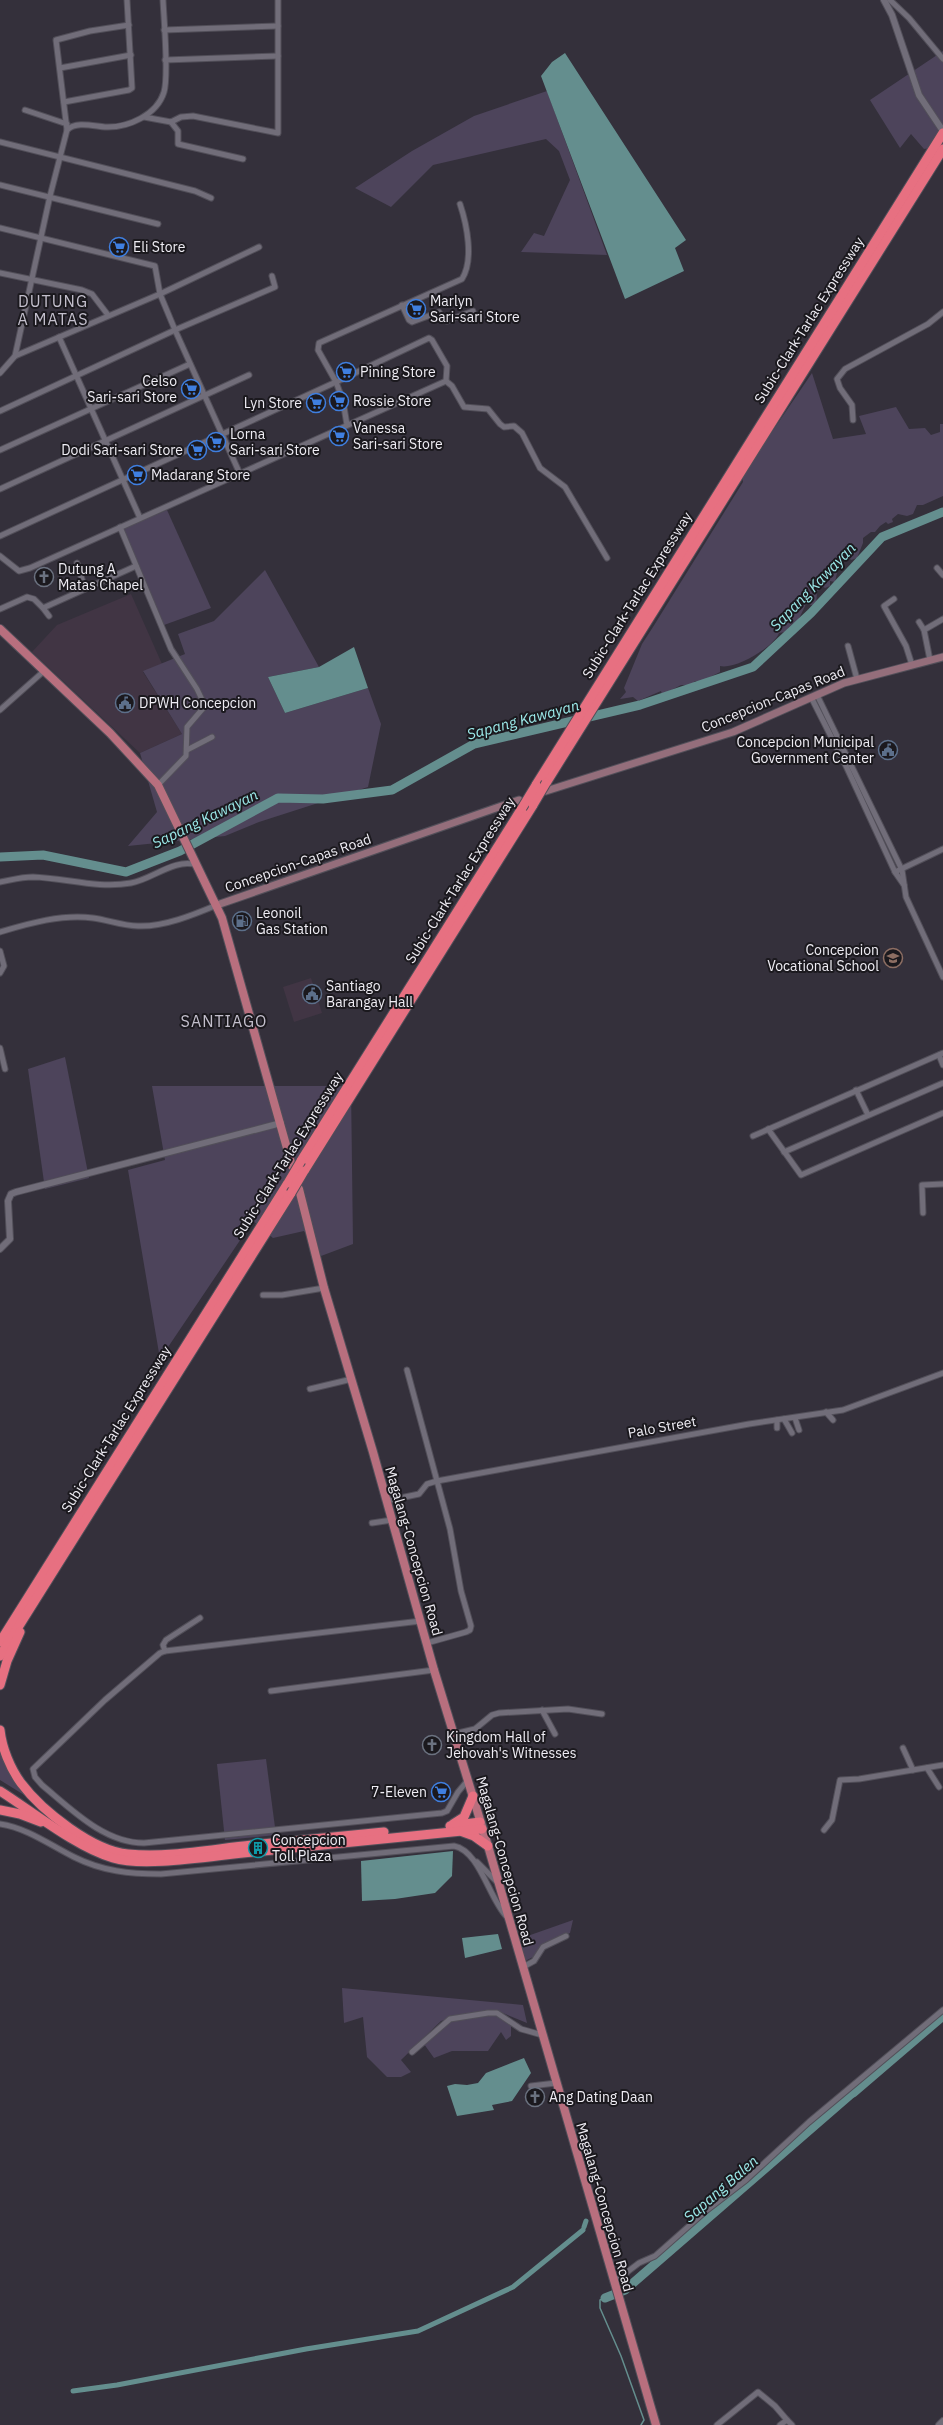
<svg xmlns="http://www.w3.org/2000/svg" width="943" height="2425" font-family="'IBM Plex Sans',sans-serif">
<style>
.commercial{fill:#413544}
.green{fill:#4d445b}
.water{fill:#648e8e}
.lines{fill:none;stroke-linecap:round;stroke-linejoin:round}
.stream{stroke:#648e8e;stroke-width:1.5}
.canal{stroke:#648e8e;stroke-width:5}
.river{stroke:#648e8e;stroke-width:9}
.minor-casing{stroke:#524f59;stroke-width:7}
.tertiary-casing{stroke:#524f59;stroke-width:8}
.secondary-casing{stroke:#524f59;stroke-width:9}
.primary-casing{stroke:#524f59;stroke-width:10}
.motorway-casing{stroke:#524f59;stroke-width:11}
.minor{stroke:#716d79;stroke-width:5}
.tertiary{stroke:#716d79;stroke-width:6}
.secondary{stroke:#946e7b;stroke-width:7}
.primary{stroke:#b86f7e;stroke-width:8}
.motorway{stroke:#e77081;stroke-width:9}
.motorway-bridge-casing{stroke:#524f59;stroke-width:11;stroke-linecap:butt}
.motorway-bridge{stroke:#e77081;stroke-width:9}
.labels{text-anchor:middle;stroke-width:4;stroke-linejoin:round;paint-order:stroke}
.poi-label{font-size:14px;fill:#efedf4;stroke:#1b191e;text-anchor:start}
.street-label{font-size:14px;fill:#efedf4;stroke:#1b191e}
.water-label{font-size:15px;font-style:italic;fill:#9ceaea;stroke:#1b191e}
.quarter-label{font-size:16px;letter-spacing:1px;fill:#c3bfcc;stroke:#1b191e}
</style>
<rect width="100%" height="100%" fill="#34303b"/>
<!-- commercial -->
<g class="commercial">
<polygon points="131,594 162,664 143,672 182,734 140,753 32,652 57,625"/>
<polygon points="311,978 322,1013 294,1022 283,987"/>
</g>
<!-- green -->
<g class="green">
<polygon points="943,51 943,146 924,149 911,134 900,148 870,100"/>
<polygon points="547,91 607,255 521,252 534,233 544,236 570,180 559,151 546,139 433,165 391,207 355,188 412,151 474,116"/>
<path d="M812 373 833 439 866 434 859 416 896 407 909 429 925 428 931 435 940 432V424H943V496L923 505H917L913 514 907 516 898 514 892 519 893 522 888 524 886 522 880 526 875 532H871L863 538V543L857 558 851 560 847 555 835 568 837 573 835 582 830 581V586L825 588 822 586 817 592 816 606 806 604 796 625 793 623 785 632 779 633C774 647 735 670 720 666V672L700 682 695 681 692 685H681L662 695 661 691 638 701 633 697 620 699 626 692 624 688 642 644 653 627 743 482 742 476Z"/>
<polygon points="167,510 211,608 164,625 122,529"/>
<polygon points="265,570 319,667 268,677 285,713 368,688 381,724 368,787 259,822 225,836 128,846 157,812 140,753 182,734 143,671 185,654 178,634 214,621"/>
<polygon points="65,1057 89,1178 45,1189 28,1069"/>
<polygon points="152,1086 351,1086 353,1244 321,1256 304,1231 273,1238 253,1221 160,1359 128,1170 165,1160"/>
<polygon points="0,1744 29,1798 0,1780"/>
<polygon points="266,1759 276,1835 225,1840 217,1764"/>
<polygon points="573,1920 570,1933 541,1945 533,1957 525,1961 519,1939"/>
<polygon points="342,1988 523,2005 527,2023 498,2011 470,2013 441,2021 401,2060 411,2072 401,2077 387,2077 367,2057 363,2017 344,2023"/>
<polygon points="490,2015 498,2016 511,2025 511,2036 506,2040 501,2032 488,2051 452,2051 434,2058 424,2044 448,2022"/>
</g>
<!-- water -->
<g class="water">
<polygon points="565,53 686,240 675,248 684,271 625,299 541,76 552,62"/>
<polygon points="354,647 368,688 285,713 268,677 319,667"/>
<polygon points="453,1851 452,1876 435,1893 395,1899 362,1901 361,1861"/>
<polygon points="498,1934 502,1949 465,1958 462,1938"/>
<polygon points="524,2058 531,2073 512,2101 492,2105 494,2110 457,2116 447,2086 455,2084 467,2085 478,2083 486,2073"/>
</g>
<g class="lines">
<!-- stream -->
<polyline class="stream" points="605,2298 600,2300 600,2308 621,2356 644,2420 641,2425"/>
<!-- canal -->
<g class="canal">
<polyline points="584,2227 586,2221"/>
<polyline points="73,2391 117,2385 306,2349 418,2331 513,2287 583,2230"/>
</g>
<!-- river -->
<g class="river">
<polyline points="0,857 43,855 126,872 180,851 278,798 323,799 392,790 474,744 640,705 753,667 811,613 882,537 943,512"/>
<polyline points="853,2093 943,2016"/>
<polyline points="605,2298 625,2290 851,2094"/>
</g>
<defs>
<g id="minor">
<polyline points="890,0 909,18 943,59"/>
<polyline points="164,30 278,26"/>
<polyline points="165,60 278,56"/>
<polyline points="60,68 131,55"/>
<polyline points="64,102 129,90 132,88 127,0"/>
<polyline points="25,110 67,124"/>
<polyline points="144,117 171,122 181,117 193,116 278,133 278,0"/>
<polyline points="171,122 178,131 178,144 243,159"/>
<polyline points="67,130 56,40 90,31 129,25"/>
<polyline points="0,142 195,191 211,198"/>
<polyline points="0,185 158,224"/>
<polyline points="0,228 155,266 160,294 175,330 240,474"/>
<polyline points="0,273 82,290 92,294 108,315"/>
<polyline points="402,305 409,320 412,322 439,312 443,319 447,321 473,311"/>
<polyline points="59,337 140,518"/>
<path d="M15 356 50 196 67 130C76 121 93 126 105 127 128 128 157 115 164 92 169 75 164 21 163 0"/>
<polyline points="0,373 15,356 160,294 259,247"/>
<polyline points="446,381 452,386 464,407 488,409 500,424 504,427 514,426 522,433 540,468 565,487 607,558"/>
<polyline points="0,411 175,330 275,287 272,276"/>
<polyline points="853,420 852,405 840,388 837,379 845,369 928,324 943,312"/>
<polyline points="0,450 190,364"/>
<polyline points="0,489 249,375"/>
<polyline points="120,527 171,649 197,689 205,706 187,727 186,756 158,785"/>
<path d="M0 536 336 382 318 350 319 343 462 279C474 260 467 225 460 204"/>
<polyline points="0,556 19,571 30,568 446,381 447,366 432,340 429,338 336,382 343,401 347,425"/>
<polyline points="77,563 85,589"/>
<polyline points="937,568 943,575"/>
<polyline points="894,599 884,606 906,646 912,665"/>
<polyline points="43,608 49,616"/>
<polyline points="0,609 27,597 34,599 43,608 136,566"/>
<polyline points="919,622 924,630"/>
<polyline points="848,646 857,679"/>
<polyline points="930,660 924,630 943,619"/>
<polyline points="817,695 902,870 906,897 943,977"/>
<polyline points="811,697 846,766 895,872 904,885"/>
<polyline points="0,710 44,671"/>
<polyline points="187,750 212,737"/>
<polyline points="895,872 943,849"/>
<path d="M0 882C11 880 22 877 33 877 65 878 98 889 131 883 153 879 174 858 197 865"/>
<path d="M0 932C30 923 62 914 93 918 108 920 123 926 138 926 164 927 193 915 217 905"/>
<polyline points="0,951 4,966 0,973"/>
<polyline points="0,1048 5,1069"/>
<polyline points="939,1055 943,1065"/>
<polyline points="856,1090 868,1115"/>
<polyline points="768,1129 801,1175 943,1113"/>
<polyline points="753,1136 943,1053"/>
<polyline points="784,1152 943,1083"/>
<polyline points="923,1213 922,1185 943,1184"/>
<polyline points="263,1295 282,1295 324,1288"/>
<polyline points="407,1370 450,1529 461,1591 471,1626 470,1630 466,1632 427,1643"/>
<polyline points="310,1389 352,1379"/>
<polyline points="826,1412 833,1420"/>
<polyline points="795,1418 799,1430"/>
<polyline points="784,1419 792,1433"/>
<polyline points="777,1428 777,1420"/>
<polyline points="386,1501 419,1494 427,1484 437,1481 749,1424 843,1410 943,1373"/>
<polyline points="372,1523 392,1520"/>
<polyline points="200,1618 166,1640 163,1645 165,1651 421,1621"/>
<path d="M165 1651 160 1653 105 1700 33 1769 35 1777 42 1785C71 1809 104 1843 144 1843L442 1813 447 1811 458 1792 468 1780"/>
<polyline points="271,1691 434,1670"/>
<polyline points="542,1710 555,1734"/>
<polyline points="454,1734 475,1729 492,1715 499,1713 568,1709 602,1714"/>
<polyline points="903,1748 913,1770"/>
<polyline points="927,1768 939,1787"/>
<path d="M0 1824C27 1828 50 1845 74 1857 102 1871 129 1874 161 1874L454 1846C480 1851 489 1899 507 1917"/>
<polyline points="824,1830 832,1820 840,1780 859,1779 943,1765"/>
<polyline points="477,1862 497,1882"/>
<polyline points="523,1967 534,1961 543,1947 566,1936"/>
<polyline points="412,2052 450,2019 488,2013 497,2013 521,2029 542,2035"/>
<polyline points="531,2086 556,2083"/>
<polyline points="614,2282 639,2263 655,2256 707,2210 746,2180 809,2122 943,2010"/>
<polyline points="717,2425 758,2392 775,2406 787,2420"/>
<polyline points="780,2425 787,2420 792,2425"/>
</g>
<g id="tertiary">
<polyline points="884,0 892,15 919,95 943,131"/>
<polyline points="0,1249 10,1239 8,1201 11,1194 16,1192 281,1123"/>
<polyline points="939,2425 943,2421"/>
</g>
<g id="secondary">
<polyline points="546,791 733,732 844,683 943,657"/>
<polyline points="217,905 519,800"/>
</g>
<g id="primary">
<polyline points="0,629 110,733 158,785 222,918 292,1166"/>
<polyline points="299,1189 324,1288 373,1452 434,1670 488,1846 656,2425"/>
</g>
<g id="motorway">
<polyline points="546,783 943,149"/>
<polyline points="536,785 943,133"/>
<polyline points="301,1161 522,808"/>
<polyline points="304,1171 533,805"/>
<polyline points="0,1642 288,1183"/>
<polyline points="0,1656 291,1193"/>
<polyline points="0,1685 7,1661 20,1632"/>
<path d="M0 1730C2 1748 10 1768 21 1783 42 1811 93 1851 128 1854 169 1858 212 1849 252 1845"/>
<path d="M0 1791C33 1812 76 1847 113 1858 146 1868 216 1855 253 1852"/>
<polyline points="0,1810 20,1814 41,1822"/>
<polyline points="453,1824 464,1817 473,1796"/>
<polyline points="450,1826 480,1822"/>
<polyline points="463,1832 474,1836 488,1846"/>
<polyline points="262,1844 384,1832"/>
<polyline points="263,1851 482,1829"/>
</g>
</defs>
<!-- minor casing -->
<use href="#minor" class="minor-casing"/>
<!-- tertiary casing -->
<use href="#tertiary" class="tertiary-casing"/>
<!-- secondary casing -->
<use href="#secondary" class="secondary-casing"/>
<!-- primary casing -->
<use href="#primary" class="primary-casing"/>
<!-- motorway casing -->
<use href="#motorway" class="motorway-casing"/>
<!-- minor -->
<use href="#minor" class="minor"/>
<!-- tertiary -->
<use href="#tertiary" class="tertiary"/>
<!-- secondary -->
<use href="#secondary" class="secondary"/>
<!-- primary -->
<use href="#primary" class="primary"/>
<!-- motorway -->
<use href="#motorway" class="motorway"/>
<defs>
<g id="motorway-bridge">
<polyline points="533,805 546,783"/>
<polyline points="522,808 536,785"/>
<polyline points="288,1183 301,1161"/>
<polyline points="291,1193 304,1171"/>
</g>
</defs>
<!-- motorway-bridge casing -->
<use href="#motorway-bridge" class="motorway-bridge-casing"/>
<!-- motorway-bridge -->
<use href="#motorway-bridge" class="motorway-bridge"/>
</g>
<!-- icons -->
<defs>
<symbol id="supermarket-ring" viewBox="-11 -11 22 22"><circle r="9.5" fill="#1b191e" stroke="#3f7fe0" stroke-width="1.5"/><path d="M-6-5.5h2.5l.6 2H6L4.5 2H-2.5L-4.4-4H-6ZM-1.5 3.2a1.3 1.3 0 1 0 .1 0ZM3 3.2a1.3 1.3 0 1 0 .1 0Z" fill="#3f7fe0"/></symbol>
<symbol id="church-ring" viewBox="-11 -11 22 22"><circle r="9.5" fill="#1b191e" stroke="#6b7280" stroke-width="1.5"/><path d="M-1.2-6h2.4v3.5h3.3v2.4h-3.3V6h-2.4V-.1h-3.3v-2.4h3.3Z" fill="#6b7280"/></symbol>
<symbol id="civic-ring" viewBox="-11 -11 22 22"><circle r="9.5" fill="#1b191e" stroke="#5c6f8a" stroke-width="1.5"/><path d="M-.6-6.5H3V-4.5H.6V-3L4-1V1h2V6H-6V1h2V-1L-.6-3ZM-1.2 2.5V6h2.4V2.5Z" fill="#5c6f8a"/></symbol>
<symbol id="fuel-ring" viewBox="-11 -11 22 22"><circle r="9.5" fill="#1b191e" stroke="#5c6f8a" stroke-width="1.5"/><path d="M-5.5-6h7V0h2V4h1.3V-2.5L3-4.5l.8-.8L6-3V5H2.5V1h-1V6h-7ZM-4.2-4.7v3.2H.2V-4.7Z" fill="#5c6f8a"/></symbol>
<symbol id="school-ring" viewBox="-11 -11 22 22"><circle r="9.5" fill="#1b191e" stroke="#8d6e63" stroke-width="1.5"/><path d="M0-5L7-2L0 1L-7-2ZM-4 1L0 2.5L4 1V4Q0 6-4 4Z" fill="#8d6e63"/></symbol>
<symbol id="building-ring" viewBox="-11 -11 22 22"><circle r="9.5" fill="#1b191e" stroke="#0f9aa8" stroke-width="1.5"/><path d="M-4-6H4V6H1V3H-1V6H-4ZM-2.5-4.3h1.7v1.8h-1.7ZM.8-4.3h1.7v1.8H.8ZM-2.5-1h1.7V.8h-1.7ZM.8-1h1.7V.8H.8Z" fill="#0f9aa8"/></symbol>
</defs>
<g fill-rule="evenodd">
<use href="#supermarket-ring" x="108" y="236" width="22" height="22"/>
<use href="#supermarket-ring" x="405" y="298" width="22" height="22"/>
<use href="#supermarket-ring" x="335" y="361" width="22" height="22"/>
<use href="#supermarket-ring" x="180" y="378" width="22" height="22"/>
<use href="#supermarket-ring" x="328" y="390" width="22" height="22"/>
<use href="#supermarket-ring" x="305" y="392" width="22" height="22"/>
<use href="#supermarket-ring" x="328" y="425" width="22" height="22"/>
<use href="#supermarket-ring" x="205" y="431" width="22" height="22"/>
<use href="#supermarket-ring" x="186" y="439" width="22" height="22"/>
<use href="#supermarket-ring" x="126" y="464" width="22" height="22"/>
<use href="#church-ring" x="33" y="566" width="22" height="22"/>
<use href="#civic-ring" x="114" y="692" width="22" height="22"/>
<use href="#civic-ring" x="877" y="739" width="22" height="22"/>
<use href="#fuel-ring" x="231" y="910" width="22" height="22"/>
<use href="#school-ring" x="882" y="947" width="22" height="22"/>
<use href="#civic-ring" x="301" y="983" width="22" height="22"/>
<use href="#church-ring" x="421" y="1734" width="22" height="22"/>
<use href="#supermarket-ring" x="430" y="1781" width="22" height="22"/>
<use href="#building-ring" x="247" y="1837" width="22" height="22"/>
<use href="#church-ring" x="524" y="2086" width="22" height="22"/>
</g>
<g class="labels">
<!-- poi labels -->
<g class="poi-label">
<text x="133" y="252">Eli Store</text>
<text x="430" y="306">Marlyn<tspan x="430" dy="16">Sari-sari Store</tspan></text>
<text x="360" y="377">Pining Store</text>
<text x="177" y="386" text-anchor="end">Celso<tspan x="177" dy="16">Sari-sari Store</tspan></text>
<text x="353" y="406">Rossie Store</text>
<text x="302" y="408" text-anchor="end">Lyn Store</text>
<text x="353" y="433">Vanessa<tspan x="353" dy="16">Sari-sari Store</tspan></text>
<text x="230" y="439">Lorna<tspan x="230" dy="16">Sari-sari Store</tspan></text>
<text x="183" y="455" text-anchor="end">Dodi Sari-sari Store</text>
<text x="151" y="480">Madarang Store</text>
<text x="58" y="574">Dutung A<tspan x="58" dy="16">Matas Chapel</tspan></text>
<text x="139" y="708">DPWH Concepcion</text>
<text x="874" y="747" text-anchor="end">Concepcion Municipal<tspan x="874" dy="16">Government Center</tspan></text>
<text x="256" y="918">Leonoil<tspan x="256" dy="16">Gas Station</tspan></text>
<text x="879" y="955" text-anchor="end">Concepcion<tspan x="879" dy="16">Vocational School</tspan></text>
<text x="326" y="991">Santiago<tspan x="326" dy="16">Barangay Hall</tspan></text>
<text x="446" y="1742">Kingdom Hall of<tspan x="446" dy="16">Jehovah's Witnesses</tspan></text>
<text x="427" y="1797" text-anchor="end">7-Eleven</text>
<text x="272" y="1845">Concepcion<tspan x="272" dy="16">Toll Plaza</tspan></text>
<text x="549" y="2102">Ang Dating Daan</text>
</g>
<!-- street labels -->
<g class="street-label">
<text transform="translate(809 320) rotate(-58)" y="5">Subic-Clark-Tarlac Expressway</text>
<text transform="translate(637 595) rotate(-58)" y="5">Subic-Clark-Tarlac Expressway</text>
<text transform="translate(773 699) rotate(-22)" y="5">Concepcion-Capas Road</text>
<text transform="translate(298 863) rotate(-19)" y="5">Concepcion-Capas Road</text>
<text transform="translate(460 880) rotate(-58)" y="5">Subic-Clark-Tarlac Expressway</text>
<text transform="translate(288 1155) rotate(-58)" y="5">Subic-Clark-Tarlac Expressway</text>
<text transform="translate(662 1427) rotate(-10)" y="5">Palo Street</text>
<text transform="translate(116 1429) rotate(-58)" y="5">Subic-Clark-Tarlac Expressway</text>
<text transform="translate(414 1551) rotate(74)" y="5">Magalang-Concepcion Road</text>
<text transform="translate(505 1861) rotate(74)" y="5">Magalang-Concepcion Road</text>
<text transform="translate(605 2207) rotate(74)" y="5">Magalang-Concepcion Road</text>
</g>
<!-- water labels -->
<g class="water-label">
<text transform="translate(813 587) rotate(-46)" y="5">Sapang Kawayan</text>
<text transform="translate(523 720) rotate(-15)" y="5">Sapang Kawayan</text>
<text transform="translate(205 819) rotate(-26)" y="5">Sapang Kawayan</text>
<text transform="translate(721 2189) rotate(-41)" y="5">Sapang Balen</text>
</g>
<!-- quarter labels -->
<g class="quarter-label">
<text x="53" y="307">DUTUNG<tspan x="53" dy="18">A MATAS</tspan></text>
<text x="224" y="1027">SANTIAGO</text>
</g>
</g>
</svg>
